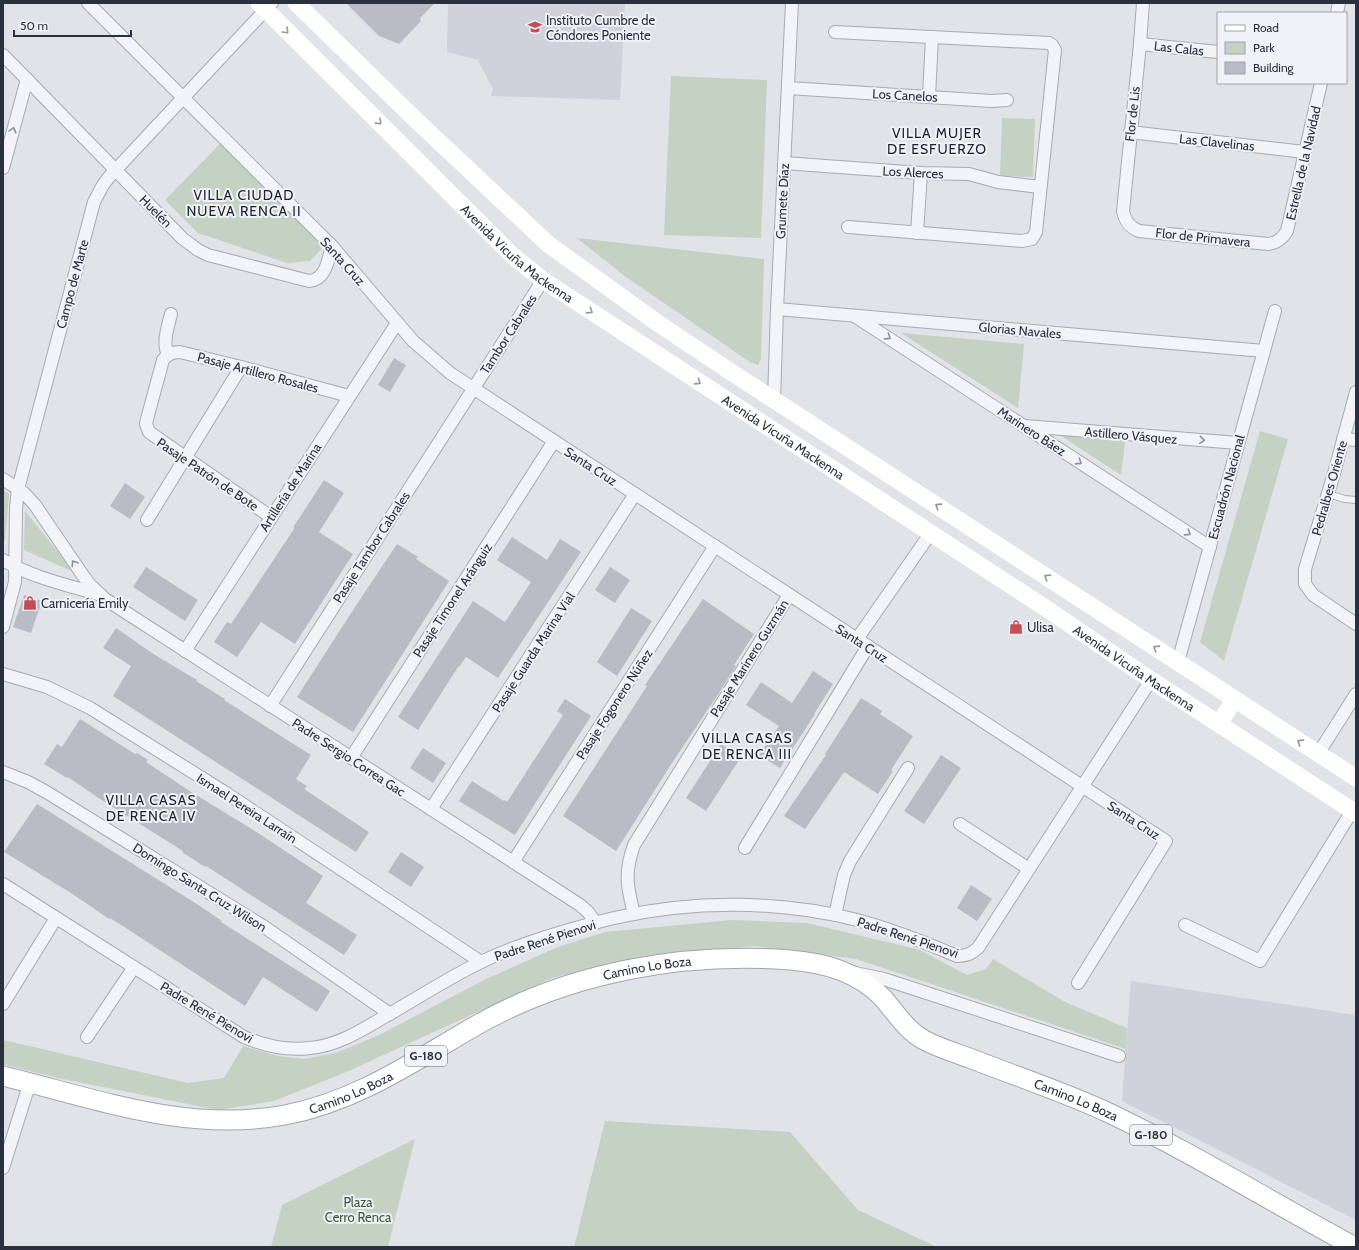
<svg xmlns="http://www.w3.org/2000/svg" width="1359" height="1250" font-family="Cabin,sans-serif">
<style>
.built{fill:#ced2da}
.green{fill:#c5d1c2}
.building{fill:#b8bcc4}
.lines{fill:none;stroke-linecap:round;stroke-linejoin:round}
.lane-casing{stroke:#a6aab2;stroke-width:8}
.street-casing{stroke:#a6aab2;stroke-width:14}
.primary-casing{stroke:#a0a6b3;stroke-width:21}
.lane{stroke:#f2f4f7;stroke-width:6}
.street{stroke:#f2f4f7;stroke-width:12}
.secondary{stroke:#fff;stroke-width:17}
.primary{stroke:#fff;stroke-width:19}
.oneway{stroke:#94989e}
.oneway2{stroke:#8e929a}
.labels{text-anchor:middle;stroke-width:4;stroke-linejoin:round;paint-order:stroke}
.shield{fill:#eff2f6;stroke:#656a75;stroke-width:1}
.shield-label{font-size:12px;font-weight:bold;fill:#2a303e}
.poi-label{font-size:13px;fill:#2a303e;stroke:#eff2f6;text-anchor:start}
.street-label{font-size:13px;fill:#2a303e;stroke:#eff2f6}
.park-label{font-size:13px;fill:#3c5938;stroke:#eff2f6}
.neighbourhood-label{font-size:14px;letter-spacing:1px;fill:#1c212f;stroke:#eff2f6}
</style>
<rect width="100%" height="100%" fill="#e0e3e8"/>
<!-- built -->
<g class="built">
<polygon points="448,3 625,3 620,100 491,96 493,89 478,60 447,52"/>
<polygon points="1131,981 1356,1015 1356,1220 1122,1101"/>
</g>
<!-- green -->
<g class="green">
<polygon points="671,76 767,80 761,238 664,235"/>
<polygon points="1002,118 1035,119 1033,177 1000,176"/>
<polygon points="220,144 323,247 310,261 287,263 198,233 165,200"/>
<polygon points="577,238 764,259 761,359 758,365 750,362 626,277"/>
<polygon points="901,333 1024,344 1018,408"/>
<polygon points="1260,431 1288,439 1224,661 1200,642"/>
<polygon points="1055,432 1125,442 1121,475"/>
<polygon points="3,490 9,494 5,541 3,540"/>
<polygon points="25,511 74,572 24,550"/>
<polygon points="732,920 807,923 920,950 967,975 986,969 993,959 1065,1002 1127,1028 1126,1049 856,959 755,946 645,957 552,978 344,1073 274,1101 218,1110 58,1078 3,1064 3,1040 188,1083 224,1078 243,1046 278,1056 304,1059 336,1053 379,1035 484,980 558,947 605,932"/>
<polygon points="605,1121 790,1132 858,1210 937,1247 574,1247"/>
<polygon points="415,1139 388,1247 271,1247 282,1205"/>
</g>
<!-- building -->
<g class="building">
<polygon points="346,3 435,3 420,18 421,21 399,44 379,36"/>
<polygon points="394,358 406,365 390,392 378,385"/>
<polygon points="324,480 344,493 319,532 353,554 295,644 261,622 237,657 214,642 227,622 231,624 294,529 294,526"/>
<polygon points="125,483 145,497 130,519 110,506"/>
<polygon points="512,537 547,560 560,539 581,552 498,678 466,657 459,667 458,667 418,730 398,717 473,601 505,622 531,582 497,560"/>
<polygon points="397,544 418,557 416,559 449,581 353,732 297,697 355,607"/>
<polygon points="146,567 198,600 185,621 133,587"/>
<polygon points="610,567 630,580 615,603 595,590"/>
<polygon points="24,595 42,601 31,633 13,627"/>
<polygon points="703,599 754,634 734,665 736,666 719,693 672,763 616,851 563,816 647,686 645,685"/>
<polygon points="631,608 652,621 617,676 597,662"/>
<polygon points="116,628 155,655 197,680 196,681 225,699 224,700 311,755 296,779 307,786 304,789 369,832 356,852 113,696 131,666 103,648"/>
<polygon points="813,671 833,684 814,714 815,714 780,768 759,755 779,726 746,705 761,682 792,703"/>
<polygon points="861,698 882,711 880,714 913,736 891,770 893,771 878,794 844,772 805,829 784,816 826,755 825,754"/>
<polygon points="565,699 591,716 515,835 459,801 472,781 504,801 505,800 507,802 563,715 557,711"/>
<polygon points="80,719 135,754 137,753 148,760 146,762 185,788 258,833 323,876 306,903 357,935 344,955 206,866 205,867 182,852 183,851 100,799 68,777 67,778 44,764 57,744 62,747"/>
<polygon points="721,744 741,757 706,811 686,798"/>
<polygon points="423,748 446,763 433,783 410,768"/>
<polygon points="941,755 961,768 924,824 904,811"/>
<polygon points="37,804 200,906 222,921 221,922 330,991 317,1012 263,977 245,1006 126,928 110,918 109,919 71,893 4,852"/>
<polygon points="401,852 424,867 411,887 388,872"/>
<polygon points="971,885 992,899 977,921 957,908"/>
</g>
<g class="lines">
<defs>
<polyline id="lane" points="1328,494 1345,499 1356,500"/>
<g id="street">
<polyline points="88,3 332,246 413,341 450,373 1166,841 1078,983"/>
<path d="M1143 3 1140 44 1123 211C1125 221 1129 227 1139 231L1268 244C1277 243 1282 239 1287 231L1321 83"/>
<polyline points="1337,13 1339,3"/>
<polyline points="835,32 1049,43 1052,45 1055,50 1036,232 1032,239 1022,241 848,227"/>
<polyline points="1140,44 1218,52"/>
<path d="M3 55 182 238 198 250 208 255 309 281C326 280 328 260 332 246"/>
<polyline points="788,88 991,101 1007,100"/>
<polyline points="929,96 932,37"/>
<polyline points="1130,132 1305,152"/>
<polyline points="784,163 921,173 969,174 998,182 1040,187"/>
<polyline points="3,168 27,79"/>
<polyline points="917,233 921,173"/>
<polyline points="777,309 1264,351"/>
<polyline points="856,317 1210,547"/>
<path d="M168 355C162 342 168 327 171 314"/>
<polyline points="1356,392 1333,477 1305,569 1305,584 1313,595 1356,624"/>
<polyline points="774,400 777,309 792,3"/>
<polyline points="1025,426 1238,443"/>
<polyline points="1343,439 1356,440"/>
<polyline points="3,479 24,493 35,505 84,577 91,586 105,599 580,905 588,912 596,923"/>
<path d="M271 517 149 432 146 424 147 419 163 360C167 354 173 352 180 352L241 367 349 396"/>
<polyline points="147,520 241,367"/>
<path d="M3 560C31 577 66 585 98 594"/>
<polyline points="3,627 15,582 16,508 18,489 94,202 103,185 109,177 272,3"/>
<polyline points="857,639 930,534"/>
<polyline points="185,651 397,323"/>
<polyline points="1178,662 1275,311"/>
<polyline points="3,674 47,687 90,708 226,793 481,962"/>
<polyline points="270,706 543,280"/>
<polyline points="1318,754 1356,694"/>
<polyline points="351,758 554,441"/>
<polyline points="3,772 28,782 48,793 263,926 390,1014"/>
<polyline points="431,809 635,494"/>
<polyline points="960,824 1029,869"/>
<polyline points="745,848 868,646"/>
<polyline points="513,862 715,546"/>
<path d="M3 884 244 1037C265 1046 286 1051 310 1048 335 1046 357 1033 379 1020 413 1001 446 979 481 962 523 942 568 929 614 918 692 900 779 900 857 920 891 929 924 942 957 956 966 956 971 954 978 948L1151 680"/>
<path d="M634 914C627 886 624 873 634 845L789 595"/>
<polyline points="835,915 844,875 850,861 908,768"/>
<polyline points="1185,925 1260,961 1352,811"/>
<polyline points="855,973 884,979 1119,1056"/>
<polyline points="3,1004 56,918"/>
<polyline points="87,1037 134,967"/>
<polyline points="3,1168 30,1082"/>
</g>
<g id="primary">
<path id="s2" d="M3 1076C97 1099 187 1133 285 1115 358 1101 414 1061 477 1025 570 972 684 952 790 960 825 963 858 972 883 998 896 1013 906 1030 924 1040 939 1048 956 1053 972 1059 1018 1077 1064 1092 1109 1113 1193 1153 1273 1203 1355 1247"/>
</g>
</defs>
<!-- lane casing -->
<use href="#lane" class="lane-casing"/>
<!-- street casing -->
<use href="#street" class="street-casing"/>
<!-- primary casing -->
<use href="#primary" class="primary-casing"/>
<!-- lane -->
<use href="#lane" class="lane"/>
<!-- street -->
<use href="#street" class="street"/>
<!-- secondary -->
<g class="secondary">
<path id="s1" d="M259 3 514 257 543 280 1047 609 1151 680 1356 813"/>
<polyline points="296,3 417,121 548,244 659,324 728,370 1356,778"/>
<polyline points="1219,724 1234,700"/>
</g>
<!-- primary -->
<use href="#primary" class="primary"/>
</g>
<!-- one-way arrows -->
<defs><path id="oneway-chevron" d="M-2-3.5L2.5 0L-2 3.5" fill="none" stroke-width="1.6" stroke-linecap="round" stroke-linejoin="round"/></defs>
<g class="oneway">
<use href="#oneway-chevron" transform="translate(286 31) rotate(45)"/>
<use href="#oneway-chevron" transform="translate(379 122) rotate(45)"/>
<use href="#oneway-chevron" transform="translate(590 311) rotate(33)"/>
<use href="#oneway-chevron" transform="translate(698 382) rotate(33)"/>
<use href="#oneway-chevron" transform="translate(938 506) rotate(-147)"/>
<use href="#oneway-chevron" transform="translate(1047 577) rotate(-147)"/>
<use href="#oneway-chevron" transform="translate(1156 648) rotate(-147)"/>
<use href="#oneway-chevron" transform="translate(1300 742) rotate(-147)"/>
</g>
<g class="oneway2">
<use href="#oneway-chevron" transform="translate(13 130) rotate(-75)"/>
<use href="#oneway-chevron" transform="translate(888 337) rotate(33)"/>
<use href="#oneway-chevron" transform="translate(1202 440) rotate(5)"/>
<use href="#oneway-chevron" transform="translate(1079 462) rotate(33)"/>
<use href="#oneway-chevron" transform="translate(1188 533) rotate(33)"/>
<use href="#oneway-chevron" transform="translate(74 563) rotate(-124)"/>
</g>
<!-- icons -->
<defs>
<symbol id="school-bare" viewBox="-9 -9 18 18"><path d="M0-5L7-2L0 1L-7-2ZM-4 1L0 2.5L4 1V4Q0 6-4 4Z" fill="#c54d58" stroke="#eff2f6" stroke-width="2.5" paint-order="stroke"/></symbol>
<symbol id="shop-bare" viewBox="-9 -9 18 18"><path d="M-5-2.5h2.3a2.7 3.5 0 0 1 5.4 0H5L5.5 6h-11ZM-1.5-2.5h3a1.5 2.3 0 0 0-3 0Z" fill="#c54d58" stroke="#eff2f6" stroke-width="2.5" paint-order="stroke"/></symbol>
</defs>
<g fill-rule="evenodd">
<use href="#school-bare" x="525" y="17" width="20" height="20"/>
<use href="#shop-bare" x="20" y="593" width="20" height="20"/>
<use href="#shop-bare" x="1006" y="617" width="20" height="20"/>
</g>
<g class="labels">
<!-- shield labels -->
<g class="shield">
<rect x="405" y="1046" width="42" height="20" rx="3"/>
<rect x="1130" y="1125" width="42" height="20" rx="3"/>
</g>
<g class="shield-label">
<text x="426" y="1060">G-180</text>
<text x="1151" y="1139">G-180</text>
</g>
<!-- poi labels -->
<g class="poi-label">
<text x="546" y="25">Instituto Cumbre de<tspan x="546" dy="15">Cóndores Poniente</tspan></text>
<text x="41" y="608">Carnicería Emily</text>
<text x="1027" y="632">Ulisa</text>
</g>
<!-- street labels -->
<g class="street-label">
<text transform="translate(1179 48) rotate(6)" y="5">Las Calas</text>
<text transform="translate(905 95) rotate(3)" y="5">Los Canelos</text>
<text transform="translate(1132 114) rotate(-84)" y="5">Flor de Lis</text>
<text transform="translate(1217 142) rotate(6)" y="5">Las Clavelinas</text>
<text transform="translate(1303 163) rotate(-77)" y="5">Estrella de la Navidad</text>
<text transform="translate(913 172) rotate(3)" y="5">Los Alerces</text>
<text transform="translate(782 201) rotate(-87)" y="5">Grumete Díaz</text>
<text transform="translate(156 211) rotate(45)" y="5">Huelén</text>
<text transform="translate(1203 237) rotate(6)" y="5">Flor de Primavera</text>
<text dy="5" stroke="none"><textPath href="#s1" startOffset="360">Avenida Vicuña Mackenna</textPath></text>
<text transform="translate(343 261) rotate(48)" y="5">Santa Cruz</text>
<text transform="translate(72 284) rotate(-75)" y="5">Campo de Marte</text>
<text transform="translate(1020 330) rotate(5)" y="5">Glorias Navales</text>
<text transform="translate(508 334) rotate(-57)" y="5">Tambor Cabrales</text>
<text transform="translate(258 372) rotate(15)" y="5">Pasaje Artillero Rosales</text>
<text transform="translate(1032 431) rotate(33)" y="5">Marinero Báez</text>
<text transform="translate(1131 435) rotate(5)" y="5">Astillero Vásquez</text>
<text dy="5" stroke="none"><textPath href="#s1" startOffset="684">Avenida Vicuña Mackenna</textPath></text>
<text transform="translate(591 466) rotate(33)" y="5">Santa Cruz</text>
<text transform="translate(208 474) rotate(34)" y="5">Pasaje Patrón de Bote</text>
<text transform="translate(290 487) rotate(-57)" y="5">Artillería de Marina</text>
<text transform="translate(1226 487) rotate(-75)" y="5">Escuadrón Nacional</text>
<text transform="translate(1329 488) rotate(-74)" y="5">Pedralbes Oriente</text>
<text transform="translate(371 547) rotate(-57)" y="5">Pasaje Tambor Cabrales</text>
<text transform="translate(452 600) rotate(-57)" y="5">Pasaje Timonel Aránguiz</text>
<text transform="translate(862 643) rotate(33)" y="5">Santa Cruz</text>
<text transform="translate(533 652) rotate(-57)" y="5">Pasaje Guarda Marina Vial</text>
<text transform="translate(749 658) rotate(-58)" y="5">Pasaje Marinero Guzmán</text>
<text dy="5" stroke="none"><textPath href="#s1" startOffset="1104">Avenida Vicuña Mackenna</textPath></text>
<text transform="translate(614 704) rotate(-57)" y="5">Pasaje Fogonero Núñez</text>
<text transform="translate(349 757) rotate(33)" y="5">Padre Sergio Correa Gac</text>
<text transform="translate(247 808) rotate(33)" y="5">Ismael Pereira Larraín</text>
<text transform="translate(1134 820) rotate(33)" y="5">Santa Cruz</text>
<text transform="translate(200 887) rotate(32)" y="5">Domingo Santa Cruz Wilson</text>
<text transform="translate(908 937) rotate(18)" y="5">Padre René Pienovi</text>
<text transform="translate(545 940) rotate(-18)" y="5">Padre René Pienovi</text>
<text dy="5" stroke="none"><textPath href="#s2" startOffset="681">Camino Lo Boza</textPath></text>
<text transform="translate(207 1012) rotate(31)" y="5">Padre René Pienovi</text>
<text dy="5" stroke="none"><textPath href="#s2" startOffset="357">Camino Lo Boza</textPath></text>
<text dy="5" stroke="none"><textPath href="#s2" startOffset="1150">Camino Lo Boza</textPath></text>
</g>
<!-- park labels -->
<g class="park-label">
<text x="358" y="1207">Plaza<tspan x="358" dy="15">Cerro Renca</tspan></text>
</g>
<!-- neighbourhood labels -->
<g class="neighbourhood-label">
<text x="937" y="138">VILLA MUJER<tspan x="937" dy="16">DE ESFUERZO</tspan></text>
<text x="244" y="200">VILLA CIUDAD<tspan x="244" dy="16">NUEVA RENCA II</tspan></text>
<text x="747" y="743">VILLA CASAS<tspan x="747" dy="16">DE RENCA III</tspan></text>
<text x="151" y="805">VILLA CASAS<tspan x="151" dy="16">DE RENCA IV</tspan></text>
</g>
</g>
<!-- border -->
<rect width="1359" height="1250" fill="none" stroke="#2a303e" stroke-width="8"/>
<!-- legend -->
<rect x="1217" y="12" width="130" height="72" fill="#eff2f6" stroke="#a0a4ac"/>
<rect x="1225" y="25" width="20" height="6" fill="#ffffff" stroke="#a0a4ac"/>
<text x="1253" y="32" font-size="12" fill="#2a303e">Road</text>
<rect x="1225" y="42" width="20" height="12" fill="#c5d1c2" stroke="#a0a4ac"/>
<text x="1253" y="52" font-size="12" fill="#2a303e">Park</text>
<rect x="1225" y="62" width="20" height="12" fill="#b8bcc4" stroke="#a0a4ac"/>
<text x="1253" y="72" font-size="12" fill="#2a303e">Building</text>
<!-- scale -->
<path d="M14 30v6h117v-6" fill="none" stroke="#2a303e" stroke-width="2"/>
<text x="20" y="30" font-size="12" fill="#2a303e" stroke="#eff2f6" stroke-width="3" paint-order="stroke">50 m</text>
</svg>
